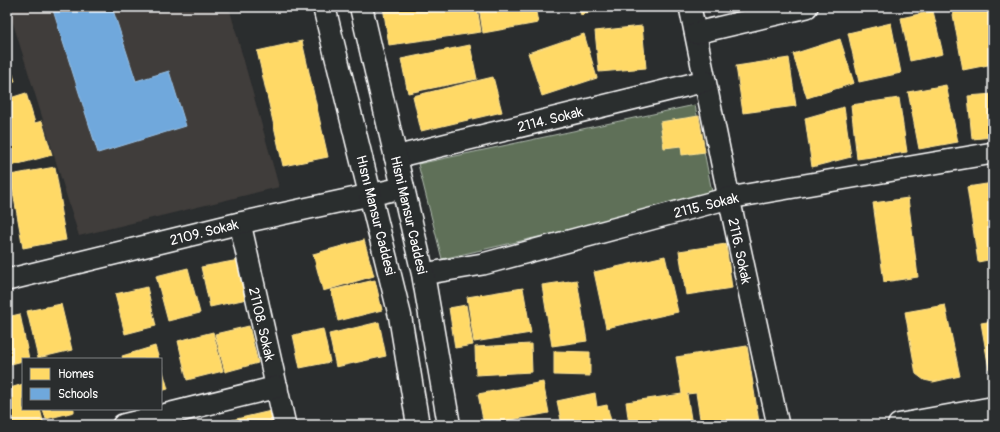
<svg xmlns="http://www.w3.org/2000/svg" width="1000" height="432" font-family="Pangolin,sans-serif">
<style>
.built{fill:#3f3c3a}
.green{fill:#5e7059;stroke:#aeb8ac}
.homes{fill:#ffd966;stroke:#ffe494}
.schools{fill:#6fa8dc;stroke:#9ac2e6}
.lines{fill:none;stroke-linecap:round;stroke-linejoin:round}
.minor-casing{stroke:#fff;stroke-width:24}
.tertiary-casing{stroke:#fff;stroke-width:25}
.secondary-casing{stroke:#fff;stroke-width:25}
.minor{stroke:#2a2d2e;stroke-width:21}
.tertiary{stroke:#2a2d2e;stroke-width:22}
.secondary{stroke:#2a2d2e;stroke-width:22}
.labels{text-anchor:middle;stroke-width:4;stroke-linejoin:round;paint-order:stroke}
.street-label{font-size:14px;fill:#fff;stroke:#2a2d2e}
</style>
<rect width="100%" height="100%" fill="#2a2d2e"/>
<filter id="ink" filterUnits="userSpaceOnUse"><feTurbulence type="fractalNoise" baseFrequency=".025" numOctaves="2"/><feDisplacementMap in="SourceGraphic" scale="8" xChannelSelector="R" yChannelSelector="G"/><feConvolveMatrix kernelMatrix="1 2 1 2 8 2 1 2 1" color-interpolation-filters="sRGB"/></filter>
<g filter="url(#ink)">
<!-- built -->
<polygon class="built" points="8,7 229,7 279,187 79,236"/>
<!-- green -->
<polygon class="green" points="695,105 713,197 442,259 418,164"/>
<!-- homes -->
<g class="homes">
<polygon points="383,7 477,7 481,32 389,45"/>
<polygon points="479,7 535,7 538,23 483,33"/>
<polygon points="578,7 604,7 581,15"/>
<polygon points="729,7 750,7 730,11"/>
<polygon points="962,7 993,7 993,64 963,70 952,9"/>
<polygon points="933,11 943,54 910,61 901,18"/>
<polygon points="891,23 901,73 859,82 848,33"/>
<polygon points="642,26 646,68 599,72 595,31"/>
<polygon points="584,34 597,78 542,96 528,53"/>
<polygon points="840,39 854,83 807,98 793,54"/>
<polygon points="302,41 328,157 283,166 257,51"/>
<polygon points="470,45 477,79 408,93 401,59"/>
<polygon points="7,56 15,81 7,84"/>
<polygon points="789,58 796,106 743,113 736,66"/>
<polygon points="493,77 502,112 421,131 413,96"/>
<polygon points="946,85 958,142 919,149 908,92"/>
<polygon points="26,93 35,123 42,121 52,155 7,167 7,99"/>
<polygon points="993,94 993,137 972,139 968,96"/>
<polygon points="899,98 907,152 857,159 851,105"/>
<polygon points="844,107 851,157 812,167 805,118"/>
<polygon points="699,116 705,152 682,155 681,146 664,148 660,122"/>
<polygon points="55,167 62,207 60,207 66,240 23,248 10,175"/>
<polygon points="993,183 993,259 978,262 967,187"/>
<polygon points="908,198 918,277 884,282 873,203"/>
<polygon points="364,240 374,276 323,291 313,254"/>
<polygon points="726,244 732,288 686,295 679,251"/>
<polygon points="665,256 678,312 606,328 594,272"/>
<polygon points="239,260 247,299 210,307 201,267"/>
<polygon points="188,268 200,313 168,321 156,276"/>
<polygon points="375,280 382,310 338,321 331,290"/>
<polygon points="577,280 587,341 552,346 542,285"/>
<polygon points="147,287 156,326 125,334 115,294"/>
<polygon points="523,288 531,333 474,342 467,297"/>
<polygon points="61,304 72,350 38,358 27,311"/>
<polygon points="466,305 473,345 455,348 449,308"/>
<polygon points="945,305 960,376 933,382 924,380 916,374 905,312"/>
<polygon points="20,314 29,359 23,359 23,361 7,365 7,317"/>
<polygon points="993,321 993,368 989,369 981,323"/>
<polygon points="379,322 386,356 336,367 329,334"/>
<polygon points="249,326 258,363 225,372 215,334"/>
<polygon points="323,329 330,362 300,368 293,335"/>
<polygon points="213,332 223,371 187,380 178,341"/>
<polygon points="531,344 532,372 476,375 475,347"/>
<polygon points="155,346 159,359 123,359 122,356"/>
<polygon points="747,346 759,422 737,425 701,425 696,393 687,394 692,425 629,425 626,402 682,394 676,357"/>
<polygon points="554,351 590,352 590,376 554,375"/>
<polygon points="161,364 168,389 161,391"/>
<polygon points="543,382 549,413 484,425 478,394"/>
<polygon points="23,384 23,409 40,409 44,425 7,425 7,389"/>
<polygon points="595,393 597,407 607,405 612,425 562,425 557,401"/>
<polygon points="43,409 74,409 74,412 46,419"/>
<polygon points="271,411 274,425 233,425 232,420"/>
</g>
<!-- schools -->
<polygon class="schools" points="52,7 112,7 136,81 169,71 186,126 98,153"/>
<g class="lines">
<defs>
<g id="minor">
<polyline points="690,7 729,198 778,425"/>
<polyline points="696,33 807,7"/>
<polyline points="395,157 705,81"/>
<polyline points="240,223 285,425"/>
<polyline points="423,274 483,264 729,198 993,153"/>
<polyline points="7,280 240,223 402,188"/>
<polyline points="123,425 277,387"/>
</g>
<polyline id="tertiary" points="899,425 993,408"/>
<g id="secondary">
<polyline points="324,7 400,316 418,425"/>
<polyline points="361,7 423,274 449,425"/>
</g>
</defs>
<!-- minor casing -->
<use href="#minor" class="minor-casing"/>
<!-- tertiary casing -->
<use href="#tertiary" class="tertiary-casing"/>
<!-- secondary casing -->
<use href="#secondary" class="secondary-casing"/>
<!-- minor -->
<use href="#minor" class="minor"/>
<!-- tertiary -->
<use href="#tertiary" class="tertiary"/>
<!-- secondary -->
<use href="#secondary" class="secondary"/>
</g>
</g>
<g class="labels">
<!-- street labels -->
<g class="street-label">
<text transform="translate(550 119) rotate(-14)" y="5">2114. Sokak</text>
<text transform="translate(706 205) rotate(-14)" y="5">2115. Sokak</text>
<text transform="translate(376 215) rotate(76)" y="5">Hısnı Mansur Caddesi</text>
<text transform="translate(409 215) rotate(77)" y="5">Hisni Mansur Caddesi</text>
<text transform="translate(204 232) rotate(-14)" y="5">2109. Sokak</text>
<text transform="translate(740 251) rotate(78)" y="5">2116. Sokak</text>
<text transform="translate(262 324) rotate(77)" y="5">21108. Sokak</text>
</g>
</g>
<!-- margin -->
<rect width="1000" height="432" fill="none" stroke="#2a2d2e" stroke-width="24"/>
<rect x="12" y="12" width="976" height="408" fill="none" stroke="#fff" stroke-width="1.5" filter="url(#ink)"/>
<!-- legend -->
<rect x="22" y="358" width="140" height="52" fill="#2a2d2e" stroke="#7f8182"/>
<rect x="30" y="368" width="20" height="12" fill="#ffd966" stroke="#7f8182"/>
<text x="58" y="378" font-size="12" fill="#ffffff">Homes</text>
<rect x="30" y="388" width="20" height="12" fill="#6fa8dc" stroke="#7f8182"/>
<text x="58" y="398" font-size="12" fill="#ffffff">Schools</text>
</svg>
